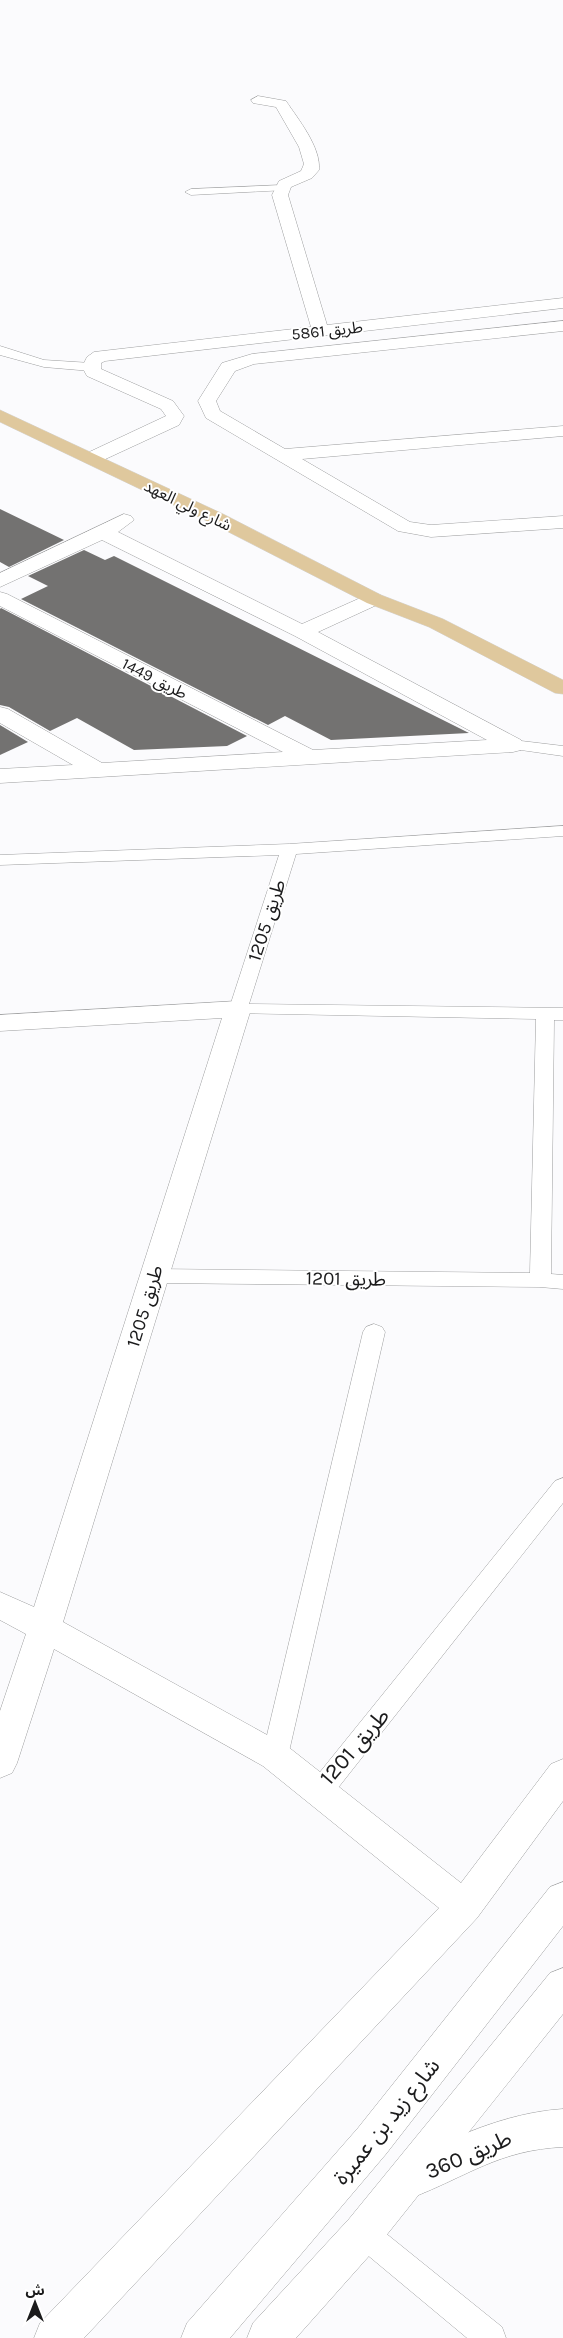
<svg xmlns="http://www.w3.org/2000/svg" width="563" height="2338" font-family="Karla,'Noto Sans Arabic',sans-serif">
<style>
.building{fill:#737271}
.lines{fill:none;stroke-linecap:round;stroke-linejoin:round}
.lane-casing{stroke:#9d9e9f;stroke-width:1}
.street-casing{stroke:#9d9e9f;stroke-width:1}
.secondary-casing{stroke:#9d9e9f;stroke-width:1}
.primary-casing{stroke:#d6d6d6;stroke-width:1}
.lane{fill:#fff;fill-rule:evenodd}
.street{fill:#fff;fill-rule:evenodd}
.secondary{fill:#fff;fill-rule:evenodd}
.primary{fill:#dfc89d;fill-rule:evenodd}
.labels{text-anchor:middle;stroke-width:4;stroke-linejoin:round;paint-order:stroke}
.far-street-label{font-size:16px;fill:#1b1b1c;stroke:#fff}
.street-label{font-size:19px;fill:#1b1b1c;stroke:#fff}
.near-street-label{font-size:22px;fill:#1b1b1c;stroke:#fff}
</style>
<rect width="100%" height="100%" fill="#fbfbfd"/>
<!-- building -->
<g class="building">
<polygon points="0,509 64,540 9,567 0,562"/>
<polygon points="84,550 105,560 114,556 469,733 331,740 285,716 268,725 21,599 48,586 28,576"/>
<polygon points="0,609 1,608 247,736 227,746 134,750 77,718 50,731 9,707 0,705"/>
<polygon points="0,725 28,742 0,755"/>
</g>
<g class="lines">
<defs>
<g id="lane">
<polygon points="282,185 286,186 286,190 191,195 185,192 191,189"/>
<polygon points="0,346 44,360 91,363 97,367 91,371 44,367 0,355"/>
<polygon points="513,740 563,746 563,756 507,748 505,745 507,742"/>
<polygon points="563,826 563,836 296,854 249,1004 563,1008 563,1020 554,1020 551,1274 563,1275 563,1289 540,1287 153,1283 146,1281 143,1276 146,1271 153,1269 530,1273 536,1019 231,1013 229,1009 279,855 0,865 0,855 289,844"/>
<polygon points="374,1324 382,1327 385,1332 288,1756 284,1763 275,1767 266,1763 262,1756 363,1332 366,1327"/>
<polygon points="563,1478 563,1503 330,1798 321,1801 312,1798 308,1790 312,1782 555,1481"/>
<polygon points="363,2219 373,2223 502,2327 506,2338 467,2338 353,2243 348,2233 353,2223"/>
</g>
<g id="street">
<path d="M258 96 286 101C298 119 321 147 319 170L312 178 291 187 288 195 327 325 563 298V308L105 361 101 363V369L173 401 184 416 179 425 99 462 92 464 85 462 83 458 85 454 166 416 161 409 87 376 82 367 87 357 94 352 311 327 272 195 279 181 301 171 304 164 299 147 276 107 253 103 251 100Z"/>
<polygon points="563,321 563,331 254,364 235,371 216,401 220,411 285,449 563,426 563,436 302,459 410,522 431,525 563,516 563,528 431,537 398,531 206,418 198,401 222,363 252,354"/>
<polygon points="124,514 131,516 134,520 118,532 302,624 367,595 374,593 381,595 384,599 381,603 318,632 521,740 524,745 521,750 513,752 0,783 0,769 73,765 0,723 0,707 8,709 102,763 283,752 0,606 0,592 7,594 313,750 487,740 295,636 102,540 0,587 0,573"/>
<polygon points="238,1001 247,1004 251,1009 63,1622 287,1746 461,1883 551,1764 563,1759 563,1801 477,1918 84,2338 34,2338 40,2323 439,1908 263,1766 54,1649 17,1763 12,1773 0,1778 0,1711 26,1634 0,1620 0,1592 34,1607 222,1018 0,1031 0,1015"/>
<path d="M563 2109V2147C499 2150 468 2176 411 2198L397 2193 391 2179 397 2165C450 2139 503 2113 563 2109Z"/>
</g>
<g id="secondary">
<polygon points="563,1882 563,1926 386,2154 230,2338 181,2338 187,2323 358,2128 550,1887"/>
<polygon points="563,1968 563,2014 377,2247 296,2338 247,2338 253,2323 349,2219 550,1973"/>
</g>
<polygon id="primary" points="0,410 223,514 381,595 443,619 563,680 563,694 555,693 429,627 367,603 209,522 0,422"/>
</defs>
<!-- lane casing -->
<use href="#lane" class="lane-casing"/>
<!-- street casing -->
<use href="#street" class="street-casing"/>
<!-- secondary casing -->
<use href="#secondary" class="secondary-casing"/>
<!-- primary casing -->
<use href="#primary" class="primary-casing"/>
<!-- lane -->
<use href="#lane" class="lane"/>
<!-- street -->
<use href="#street" class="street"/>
<!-- secondary -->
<use href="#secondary" class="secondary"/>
<!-- primary -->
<use href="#primary" class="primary"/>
</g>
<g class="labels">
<!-- far-street labels -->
<g class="far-street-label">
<text transform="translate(327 330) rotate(-6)" y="6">طريق 5861</text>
<text transform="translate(188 505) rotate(26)" y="6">شارع ولي العهد</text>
<text transform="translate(155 678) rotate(27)" y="6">طريق 1449</text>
</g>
<!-- street labels -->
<g class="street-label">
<text transform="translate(266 920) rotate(-72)" y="7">طريق 1205</text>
<text transform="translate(346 1278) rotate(1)" y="7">طريق 1201</text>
<text transform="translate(144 1306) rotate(-73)" y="7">طريق 1205</text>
</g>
<!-- near-street labels -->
<g class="near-street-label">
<text transform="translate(354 1746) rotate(-49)" y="8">طريق 1201</text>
<text transform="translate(386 2121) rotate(-51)" y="8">شارع زيد بن عميرة</text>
<text transform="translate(468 2154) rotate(-23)" y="8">طريق 360</text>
</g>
</g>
<!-- north arrow -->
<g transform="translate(35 2303)" stroke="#ffffff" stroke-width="4" paint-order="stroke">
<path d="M0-4L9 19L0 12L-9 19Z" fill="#1b1b1c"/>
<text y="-8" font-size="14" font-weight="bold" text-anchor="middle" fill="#1b1b1c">ش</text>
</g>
</svg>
